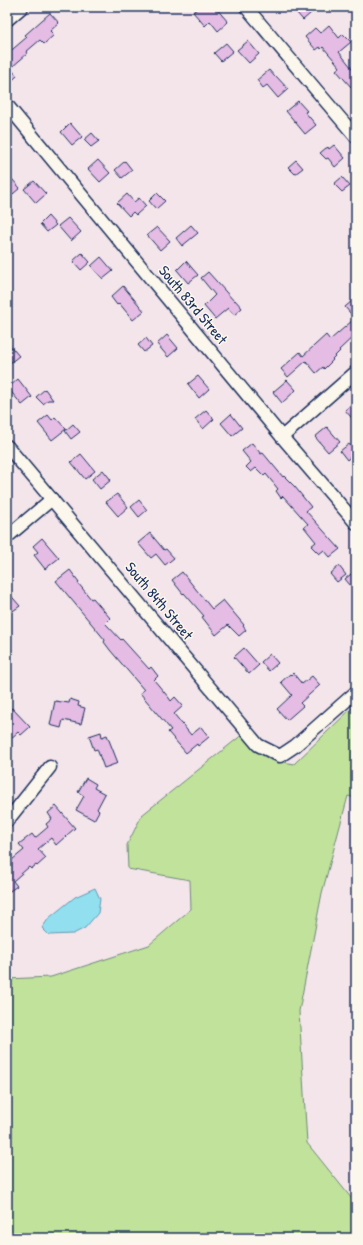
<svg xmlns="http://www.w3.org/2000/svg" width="363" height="1245" font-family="'Patrick Hand',sans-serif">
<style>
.green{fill:#c1e29b;stroke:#6e887c}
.water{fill:#91dfef;stroke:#6299b5}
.building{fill:#e4bce4;stroke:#1b2f5e}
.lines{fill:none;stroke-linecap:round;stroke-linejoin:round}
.minor-casing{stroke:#1b2f5e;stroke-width:15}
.minor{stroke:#fbf7ec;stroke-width:12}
.labels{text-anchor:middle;stroke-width:3;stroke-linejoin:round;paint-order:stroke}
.street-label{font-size:15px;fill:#1b2f5e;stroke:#fbf7ec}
</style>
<rect width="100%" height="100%" fill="#f4e5ea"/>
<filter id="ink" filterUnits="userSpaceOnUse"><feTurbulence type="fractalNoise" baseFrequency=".025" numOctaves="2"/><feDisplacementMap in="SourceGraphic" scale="8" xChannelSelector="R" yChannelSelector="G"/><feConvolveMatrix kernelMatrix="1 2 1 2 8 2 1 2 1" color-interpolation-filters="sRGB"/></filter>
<g filter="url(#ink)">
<!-- green -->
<polygon class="green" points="356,704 356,798 348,796 322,893 299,1011 307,1143 356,1204 356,1238 7,1238 7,979 51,977 149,945 191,909 190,880 128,869 127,845 142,815 243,734 268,759 294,764"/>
<!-- water -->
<polygon class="water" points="95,888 100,899 98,913 85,928 73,934 49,935 42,928 49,918 75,897"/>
<!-- building -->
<g class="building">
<polygon points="199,7 215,7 228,22 218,31 210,21 205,26 193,12"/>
<polygon points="302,7 307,7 311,13 303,20 296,12"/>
<polygon points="50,13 59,23 50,31 54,35 44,44 40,40 26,52 27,54 12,67 7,60 7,54 27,37 25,35"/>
<polygon points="329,25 339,38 343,34 351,42 339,52 356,73 356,83 351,87 336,70 340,67 323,47 321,49 320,47 316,50 305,37 315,28 320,33"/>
<polygon points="248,41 259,54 249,63 237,50"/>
<polygon points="226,43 233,51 221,61 214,53"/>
<polygon points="7,64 17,76 7,85"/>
<polygon points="269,70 275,77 276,76 288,89 278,98 267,85 263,88 257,80"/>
<polygon points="298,101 307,111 305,112 316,125 305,134 286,111"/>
<polygon points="70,123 82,137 72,145 61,132"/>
<polygon points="92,133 99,141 91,147 84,140"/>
<polygon points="334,145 345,158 335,167 328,158 326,159 320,153 326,148 327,148 328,147 329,149"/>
<polygon points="98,160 110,173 100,182 88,169"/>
<polygon points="296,160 303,168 295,174 288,167"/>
<polygon points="125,161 132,170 122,178 115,170"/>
<polygon points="342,177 350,186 342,192 334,184"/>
<polygon points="12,179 20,188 7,199 7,184"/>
<polygon points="34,181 46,194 36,203 24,189"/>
<polygon points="157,193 165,201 156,209 149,201"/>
<polygon points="127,194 134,202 139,198 146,206 136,215 133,212 129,216 117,203"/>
<polygon points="48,216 56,225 47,232 40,224"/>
<polygon points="68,218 81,232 71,241 58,226"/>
<polygon points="191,225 198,233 182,246 176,238"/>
<polygon points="157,227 170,241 160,250 147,235"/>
<polygon points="82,253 90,262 81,270 73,261"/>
<polygon points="101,257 113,271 103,279 91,266"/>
<polygon points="186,261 198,275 188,283 177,270"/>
<polygon points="208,272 234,301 235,300 242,308 234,315 228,308 215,319 204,306 215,295 201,278"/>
<polygon points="123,286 144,311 133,320 119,303 117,305 111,297"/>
<polygon points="352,301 356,305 356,320 345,307"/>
<polygon points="353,320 356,323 356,334 339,350 340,351 332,359 333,360 324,369 323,367 316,373 306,361 288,377 281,369 300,352 303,356 326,335 330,340"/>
<polygon points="167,335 178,348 168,357 157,344"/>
<polygon points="146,338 152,346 144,352 138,345"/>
<polygon points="7,342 19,356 10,363 7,359"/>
<polygon points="198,376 209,389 199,398 188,384"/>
<polygon points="18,379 32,397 22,405 8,388"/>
<polygon points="287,380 296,390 282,403 273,392"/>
<polygon points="45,389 53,400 48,400 43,404 36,397"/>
<polygon points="356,401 356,423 345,410"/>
<polygon points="206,410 214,419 203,429 195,419"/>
<polygon points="231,414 242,428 232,436 221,423"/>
<polygon points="48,415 52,420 55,417 66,429 52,440 38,423"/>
<polygon points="73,424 80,432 71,439 65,431"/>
<polygon points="327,427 340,442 328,452 315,437"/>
<polygon points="252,443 261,454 263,453 283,477 284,476 295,487 311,507 306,511 340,549 330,557 324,550 319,554 311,546 316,542 304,527 308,524 283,496 281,498 276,491 278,489 266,474 264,476 256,468 251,472 246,467 251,462 242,451"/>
<polygon points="349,444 356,452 347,460 340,451"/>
<polygon points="81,454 95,471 85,479 71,462"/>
<polygon points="103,470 111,480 100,489 92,479"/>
<polygon points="117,494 128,507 118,516 106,502"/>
<polygon points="139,500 147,510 139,517 131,507"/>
<polygon points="150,533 164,550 166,549 174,558 165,565 156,554 151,558 138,543"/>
<polygon points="42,538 59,558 45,569 34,555 38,552 33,546"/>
<polygon points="339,566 346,575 337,582 330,574"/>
<polygon points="70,570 79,582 78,583 91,599 93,598 110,618 105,623 121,640 122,639 149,669 151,667 158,676 154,680 169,698 171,701 175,697 183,706 174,714 191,735 201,727 209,737 198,746 197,744 186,753 168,732 171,730 140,693 144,690 110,650 104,642 105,640 56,581"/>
<polygon points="356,570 356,592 345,579"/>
<polygon points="182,572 212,609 223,600 244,625 243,626 246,630 239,636 228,625 216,635 202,617 204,616 184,593 183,594 172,580"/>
<polygon points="7,591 20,606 10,613 7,609"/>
<polygon points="244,648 259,665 249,674 234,657"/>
<polygon points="270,654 278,663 269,671 261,662"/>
<polygon points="293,673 302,684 312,676 320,685 300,703 303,706 287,720 277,709 292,695 281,682 290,674 291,675"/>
<polygon points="70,699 79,702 78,706 85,708 81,724 63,720 61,728 50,725 55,701 69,703"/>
<polygon points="12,708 30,727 21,735 18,732 7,742 7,712"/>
<polygon points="101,732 102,737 107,735 118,763 104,768 97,749 94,750 89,736"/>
<polygon points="86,778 96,784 94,788 105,794 97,809 99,811 94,820 76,810 84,796 78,792"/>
<polygon points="56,806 75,828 56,845 51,838 38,849 46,858 37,866 36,865 31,869 29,867 13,881 17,886 7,893 7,864 24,850 19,844 32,834 35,838 48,827 46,824 52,819 48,813"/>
</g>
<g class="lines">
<defs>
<g id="minor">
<polyline points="246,7 356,137"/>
<polyline points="7,20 22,7"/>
<polyline points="7,105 282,437 356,523"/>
<polyline points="282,437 356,372"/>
<polyline points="7,446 258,745 280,756 295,746 356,692"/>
<polyline points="7,537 52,499"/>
<polyline points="7,821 50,767"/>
</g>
</defs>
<!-- minor casing -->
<use href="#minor" class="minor-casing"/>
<!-- minor -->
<use href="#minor" class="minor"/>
</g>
</g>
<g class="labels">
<!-- street labels -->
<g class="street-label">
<text transform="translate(193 305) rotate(50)" y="5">South 83rd Street</text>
<text transform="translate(159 601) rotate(50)" y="5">South 84th Street</text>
</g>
</g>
<!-- margin -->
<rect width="363" height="1245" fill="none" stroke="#fbf7ec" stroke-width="24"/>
<rect x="12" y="12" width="339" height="1221" fill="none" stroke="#1b2f5e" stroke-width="1.5" filter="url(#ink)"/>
</svg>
